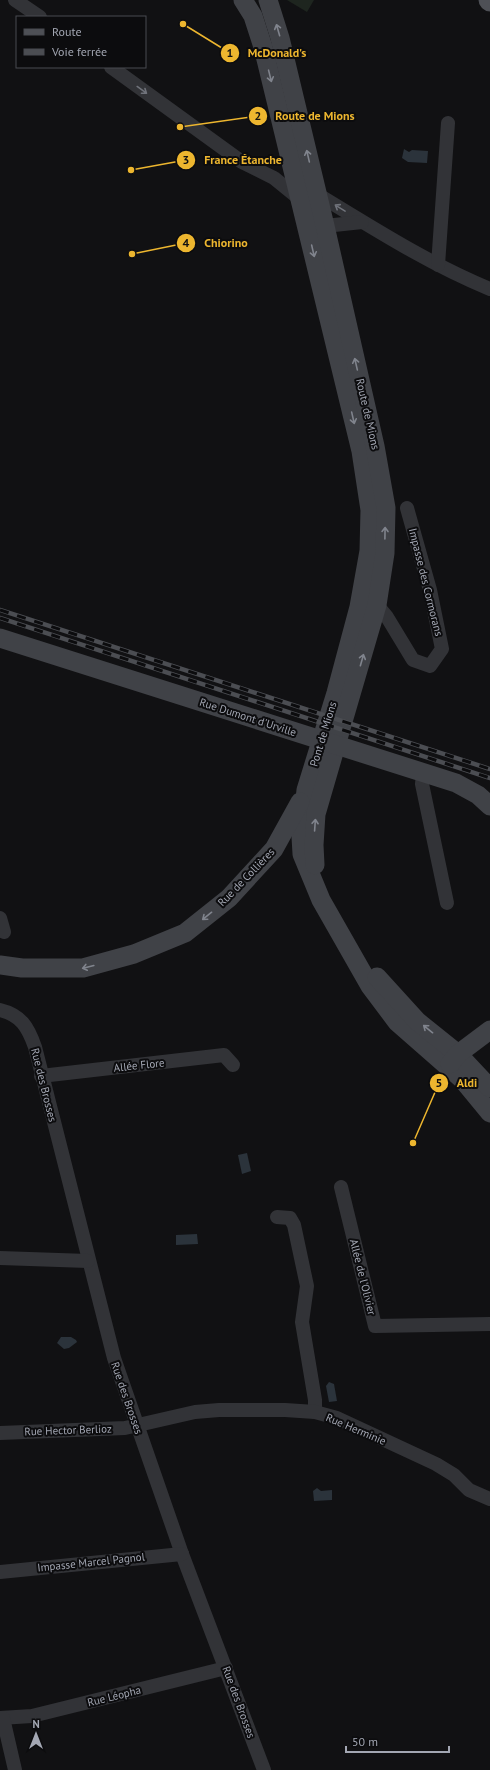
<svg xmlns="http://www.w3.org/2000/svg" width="490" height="1770" font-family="'PT Sans',sans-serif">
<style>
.green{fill:#1e251f}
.water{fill:#2b333b}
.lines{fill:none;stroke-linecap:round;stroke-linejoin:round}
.street{stroke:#323337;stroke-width:14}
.secondary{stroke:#404247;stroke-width:19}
.primary{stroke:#4e5056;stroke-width:21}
.rail-casing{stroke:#4b4d52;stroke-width:4.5}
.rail{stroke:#0c0c0e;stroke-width:3;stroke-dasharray:9;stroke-linecap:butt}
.oneway{stroke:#80848d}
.oneway2{stroke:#70737b}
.labels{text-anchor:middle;stroke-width:4;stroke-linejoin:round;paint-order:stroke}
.street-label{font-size:11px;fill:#a3a7b3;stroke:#0c0c0e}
.leader{fill:none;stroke:#edb62f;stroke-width:1.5}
.callout-dot{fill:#edb62f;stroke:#0c0c0e;stroke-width:1.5}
.mark-label{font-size:12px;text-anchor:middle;font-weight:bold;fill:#111}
.callout-label{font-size:12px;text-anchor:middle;font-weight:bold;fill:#edb62f;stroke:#0c0c0e;stroke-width:4;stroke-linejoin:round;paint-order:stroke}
</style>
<rect width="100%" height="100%" fill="#111113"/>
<!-- green -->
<polygon class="green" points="287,0 314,0 307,12"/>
<!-- water -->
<g class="water">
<polygon points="404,149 409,152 412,150 428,151 427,163 408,162 402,158"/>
<polygon points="247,1153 251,1171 242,1174 238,1155"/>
<polygon points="197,1234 198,1244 176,1245 176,1235"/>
<polygon points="61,1337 71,1337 76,1340 77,1342 69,1348 64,1349 57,1343"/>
<polygon points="329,1382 334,1384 337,1401 329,1402 326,1386"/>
<polygon points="317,1488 321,1491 332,1490 332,1500 314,1501 313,1491"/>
</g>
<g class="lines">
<!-- street -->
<g class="street">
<polyline points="15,0 40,17"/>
<polyline points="111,67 242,162 274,178 301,200"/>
<path d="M317 194C373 228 429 264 490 289"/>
<polyline points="317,225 325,226 362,222"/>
<polyline points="438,265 448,123"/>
<polyline points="372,599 387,617 413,660 430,666 442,649 430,590 407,508"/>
<polyline points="423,773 422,784 447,903"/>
<polyline points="0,918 4,932"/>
<path d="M0 1010C21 1015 28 1027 35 1047L114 1358 182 1554 264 1770"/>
<polyline points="41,1076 224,1055 233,1065"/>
<polyline points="341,1187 375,1326 490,1324"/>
<polyline points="277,1217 290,1218 294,1225 307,1286 302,1322 315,1400 315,1412"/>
<polyline points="0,1258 88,1261"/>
<polyline points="0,1433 125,1428 195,1412 219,1410 285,1410 315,1412 337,1418 436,1464 454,1475 469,1490 490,1499"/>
<polyline points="0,1572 182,1554"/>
<polyline points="0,1718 32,1716 226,1668"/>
<polyline points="3,1718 15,1770"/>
</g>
<!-- secondary -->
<g class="secondary">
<polyline points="243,0 253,16 263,47 361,451 370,510 369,551 359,607 336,693 306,790 301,837 302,854 321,900 370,986 397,1022 462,1079 490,1113"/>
<polyline points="268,0 280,38 325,226 375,446 386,508 385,553 377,605 316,814 314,845 315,865"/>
<polyline points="0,638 456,783 478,795 490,806"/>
<polyline points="0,965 22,968 83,968 134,954 185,933 229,898 274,849 300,802"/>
<polyline points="377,977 417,1021 458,1054 490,1088"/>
<polyline points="450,1064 458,1054 490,1030"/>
</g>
<!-- primary -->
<polyline class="primary" points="489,0 490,1"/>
<defs>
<g id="rail">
<polyline points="0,610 490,769"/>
<polyline points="0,618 490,778"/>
</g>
</defs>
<!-- rail casing -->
<use href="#rail" class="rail-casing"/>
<!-- rail -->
<use href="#rail" class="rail"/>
</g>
<!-- one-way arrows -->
<defs><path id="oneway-shaft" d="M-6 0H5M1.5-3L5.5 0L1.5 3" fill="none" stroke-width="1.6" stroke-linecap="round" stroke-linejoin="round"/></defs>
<g class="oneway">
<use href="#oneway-shaft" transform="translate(278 30) rotate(-106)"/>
<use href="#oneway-shaft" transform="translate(270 76) rotate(76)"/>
<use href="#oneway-shaft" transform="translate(308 156) rotate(-103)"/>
<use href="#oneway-shaft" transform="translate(313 251) rotate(77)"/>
<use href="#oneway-shaft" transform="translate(356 364) rotate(-103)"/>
<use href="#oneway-shaft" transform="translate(353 418) rotate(77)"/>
<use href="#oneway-shaft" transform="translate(385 533) rotate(-89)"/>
<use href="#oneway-shaft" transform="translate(362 660) rotate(-74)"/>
<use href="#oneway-shaft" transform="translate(315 825) rotate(-86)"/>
<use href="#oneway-shaft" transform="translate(207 916) rotate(141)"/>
<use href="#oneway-shaft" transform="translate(88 967) rotate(166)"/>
<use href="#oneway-shaft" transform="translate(428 1029) rotate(-141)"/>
</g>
<g class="oneway2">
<use href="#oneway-shaft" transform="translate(142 90) rotate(36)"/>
<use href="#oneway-shaft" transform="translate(340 208) rotate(-148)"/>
</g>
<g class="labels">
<!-- street labels -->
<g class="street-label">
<text transform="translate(368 414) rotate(77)" y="4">Route de Mions</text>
<text transform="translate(426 582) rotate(76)" y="4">Impasse des Cormorans</text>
<text transform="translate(248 717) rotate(18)" y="4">Rue Dumont d'Urville</text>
<text transform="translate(323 734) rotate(-73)" y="4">Pont de Mions</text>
<text transform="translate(246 877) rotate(-46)" y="4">Rue de Collières</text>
<text transform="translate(139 1065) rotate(-6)" y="4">Allée Flore</text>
<text transform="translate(44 1085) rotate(76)" y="4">Rue des Brosses</text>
<text transform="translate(363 1277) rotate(76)" y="4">Allée de l'Olivier</text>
<text transform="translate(127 1398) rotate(71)" y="4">Rue des Brosses</text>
<text transform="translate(356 1429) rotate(23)" y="4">Rue Herminie</text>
<text transform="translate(68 1430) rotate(-2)" y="4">Rue Hector Berlioz</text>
<text transform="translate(91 1562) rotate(-6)" y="4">Impasse Marcel Pagnol</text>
<text transform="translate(114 1696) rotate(-14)" y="4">Rue Léopha</text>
<text transform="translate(239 1702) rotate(70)" y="4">Rue des Brosses</text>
</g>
</g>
<!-- callouts -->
<path class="leader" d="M183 24L230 53M180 127L258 116M131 170L186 160M132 254L186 243M413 1143L439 1083"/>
<g class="callout-dot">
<circle cx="183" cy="24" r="4"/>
<circle cx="180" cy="127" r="4"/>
<circle cx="131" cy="170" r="4"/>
<circle cx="132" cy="254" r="4"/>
<circle cx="413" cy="1143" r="4"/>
<circle cx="230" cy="53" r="10"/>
<circle cx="258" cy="116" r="10"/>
<circle cx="186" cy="160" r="10"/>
<circle cx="186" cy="243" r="10"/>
<circle cx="439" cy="1083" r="10"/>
</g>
<g class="mark-label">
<text x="230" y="57">1</text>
<text x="258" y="120">2</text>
<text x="186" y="164">3</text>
<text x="186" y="247">4</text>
<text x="439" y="1087">5</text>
</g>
<g class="callout-label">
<text x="277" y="57">McDonald's</text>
<text x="315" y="120">Route de Mions</text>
<text x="243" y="164">France Étanche</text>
<text x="226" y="247">Chiorino</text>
<text x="467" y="1087">Aldi</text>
</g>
<!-- legend -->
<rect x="16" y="16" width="130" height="52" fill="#0c0c0e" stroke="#484a50"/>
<rect x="24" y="29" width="20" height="6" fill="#4e5056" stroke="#484a50"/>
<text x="52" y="36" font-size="12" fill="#a3a7b3">Route</text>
<rect x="24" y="49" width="20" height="6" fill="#4b4d52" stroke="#484a50"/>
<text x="52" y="56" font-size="12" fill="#a3a7b3">Voie ferrée</text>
<!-- north arrow -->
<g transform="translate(36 1734)" stroke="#0c0c0e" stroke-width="3" paint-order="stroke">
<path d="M0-3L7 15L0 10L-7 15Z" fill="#a3a7b3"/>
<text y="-6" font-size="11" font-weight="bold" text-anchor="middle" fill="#a3a7b3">N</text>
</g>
<!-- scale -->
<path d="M346 1746v6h103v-6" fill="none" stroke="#a3a7b3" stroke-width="2"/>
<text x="352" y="1746" font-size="12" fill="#a3a7b3" stroke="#0c0c0e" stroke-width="3" paint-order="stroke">50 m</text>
</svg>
